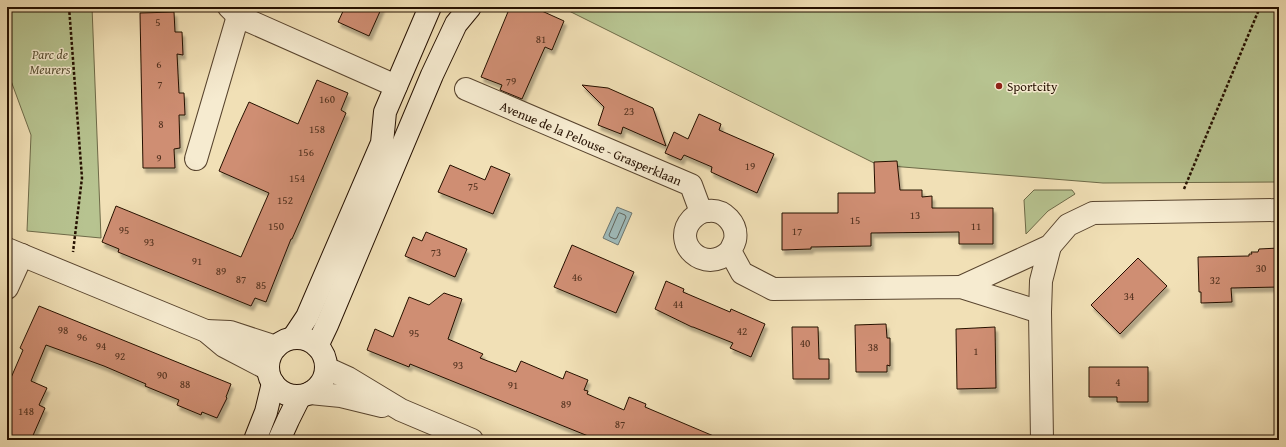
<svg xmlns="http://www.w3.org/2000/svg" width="1286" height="447" font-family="'Gentium Book Plus',serif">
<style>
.green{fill:#b7c390;stroke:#6e6a48}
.water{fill:#9fbab9;stroke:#6e766f}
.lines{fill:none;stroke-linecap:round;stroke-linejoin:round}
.shore{stroke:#62655c;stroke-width:1}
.building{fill:#cf8e73;stroke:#251000;filter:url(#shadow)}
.street-casing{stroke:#58442e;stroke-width:24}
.secondary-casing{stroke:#251000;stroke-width:24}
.path{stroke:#251000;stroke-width:2.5;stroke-dasharray:3 2;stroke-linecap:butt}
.street{stroke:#f6ebd0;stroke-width:22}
.secondary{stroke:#f6ebd0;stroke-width:22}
.poi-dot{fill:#8f2418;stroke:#f6ebd0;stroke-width:1.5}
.labels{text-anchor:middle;stroke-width:3;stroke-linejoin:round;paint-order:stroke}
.number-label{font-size:11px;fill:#50301d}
.park-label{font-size:13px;font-style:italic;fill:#584f32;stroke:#f6ebd0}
.poi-label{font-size:13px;fill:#251000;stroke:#f6ebd0;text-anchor:start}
.street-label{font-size:13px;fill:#251000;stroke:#f6ebd0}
</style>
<defs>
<filter id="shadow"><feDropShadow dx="2.5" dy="4.5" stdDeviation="1" flood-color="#0004"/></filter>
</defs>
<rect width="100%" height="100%" fill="#f1e0b6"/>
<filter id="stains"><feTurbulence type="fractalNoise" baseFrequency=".005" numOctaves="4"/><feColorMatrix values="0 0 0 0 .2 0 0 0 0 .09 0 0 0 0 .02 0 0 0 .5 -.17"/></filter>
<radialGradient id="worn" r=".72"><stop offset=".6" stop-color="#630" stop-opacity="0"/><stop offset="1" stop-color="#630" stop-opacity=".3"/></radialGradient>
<!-- green -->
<g class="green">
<polygon points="7,7 92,7 101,238 27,231 31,135 7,70"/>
<polygon points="561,7 1279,7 1279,182 1103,183 878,165"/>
<polygon points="1034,190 1072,190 1075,194 1048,211 1026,234 1024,200"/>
</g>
<!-- water -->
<polygon class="water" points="617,207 632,213 618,245 603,238"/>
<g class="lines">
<!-- shore -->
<polygon class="shore" points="620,213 625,215 626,217 617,238 615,239 610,237 609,235 618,214"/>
</g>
<!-- building -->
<g class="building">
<polygon points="345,7 382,7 369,36 338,22"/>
<polygon points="510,7 533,7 564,21 552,50 545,47 522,99 500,90 502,85 481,77"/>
<polygon points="174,12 175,32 182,32 183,55 177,54 179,93 184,93 185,115 179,115 180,148 174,149 175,168 143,168 140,13"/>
<polygon points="317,80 348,93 341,110 346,113 300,221 292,239 291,239 266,302 255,298 251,306 118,252 119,249 102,242 116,206 241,257 269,193 219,171 237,128 249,102 298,124"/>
<polygon points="582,85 608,88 653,108 666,146 623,127 621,134 598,125 604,107"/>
<polygon points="699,114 721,124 719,130 774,154 757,193 711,172 712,167 684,155 681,160 665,153 674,132 688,139"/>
<polygon points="897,161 900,190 922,190 922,197 932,196 932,208 993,208 993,244 959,244 959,232 871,233 871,246 811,247 811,249 782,250 782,213 838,213 838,193 875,193 874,162"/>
<polygon points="450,165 485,180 491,166 510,174 493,214 438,192"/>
<polygon points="426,232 467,249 455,277 405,256 413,237 422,241"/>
<polygon points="572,245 634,272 616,313 554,287"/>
<polygon points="1279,248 1279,287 1231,288 1232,302 1201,303 1201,292 1199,292 1198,257 1249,256 1249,254 1252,254 1251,252 1258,252 1259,249"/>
<polygon points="1138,258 1167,286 1120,334 1091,305"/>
<polygon points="666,281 684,289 683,292 730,312 731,309 765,324 751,357 730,348 733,343 693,327 692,327 655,309"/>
<polygon points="444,293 462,299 448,339 483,354 480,358 516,372 521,361 563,379 566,371 588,380 584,390 588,391 587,394 624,410 629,397 646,404 645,407 723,440 598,440 410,364 409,367 367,350 375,329 393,337 409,297 429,305"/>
<polygon points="39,306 231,384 226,397 227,398 217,418 202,412 201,415 177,405 179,400 145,386 146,384 104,366 46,345 31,381 47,388 39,405 45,408 31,440 15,440 7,437 7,387 23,350 20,348"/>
<polygon points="886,324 887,338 890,338 890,366 887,365 887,372 856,372 855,325"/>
<polygon points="792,327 818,327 819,359 829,359 829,379 793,379"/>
<polygon points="995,327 996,388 957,389 956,329"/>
<polygon points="1089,367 1148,367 1148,402 1117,402 1117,397 1089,397"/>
</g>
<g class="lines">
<defs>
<g id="street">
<polyline points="229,7 238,16 396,86"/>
<polyline points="466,89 691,185 701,212"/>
<polyline points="196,159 238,16"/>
<polyline points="7,249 206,331 224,346 268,369"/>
<path d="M730 251C705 276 670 243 692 219 697 214 702 211 708 211 724 209 738 224 735 240 734 244 732 247 730 251L742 273 773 289 961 287 1040 312"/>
<polyline points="961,287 1050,246 1068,225 1093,213 1279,210"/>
<polyline points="7,288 22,255"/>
<polyline points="206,331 230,332 276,347"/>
<polyline points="326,368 348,378 401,410 472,440"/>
<polyline points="310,393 341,396 382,406"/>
<polyline points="1042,440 1040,312 1041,281 1050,246"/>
</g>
<g id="secondary">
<polyline points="293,338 307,317 382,143 385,112 430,7"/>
<circle cx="297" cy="367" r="29"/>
<polyline points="317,346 327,325 432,75 456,24 470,7"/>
<polyline points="255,440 266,412 273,383"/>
<polyline points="279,440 288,420 300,396"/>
</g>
</defs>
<!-- street casing -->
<use href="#street" class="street-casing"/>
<!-- secondary casing -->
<use href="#secondary" class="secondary-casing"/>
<!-- path -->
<g class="path">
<polyline points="69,7 82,178 73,252"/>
<polyline points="1184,189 1260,7"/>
</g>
<!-- street -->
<use href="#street" class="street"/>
<!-- secondary -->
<use href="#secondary" class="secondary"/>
</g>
<!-- markers -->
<circle class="poi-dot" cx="999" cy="86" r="4"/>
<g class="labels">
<!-- number labels -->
<g class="number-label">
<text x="158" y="26">5</text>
<text x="541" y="43">81</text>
<text x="159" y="68">6</text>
<text x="511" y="85">79</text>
<text x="160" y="88">7</text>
<text x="327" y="103">160</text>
<text x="629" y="115">23</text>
<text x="161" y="128">8</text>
<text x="317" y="133">158</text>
<text x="306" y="156">156</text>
<text x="159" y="162">9</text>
<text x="750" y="170">19</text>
<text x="297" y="182">154</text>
<text x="473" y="190">75</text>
<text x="285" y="204">152</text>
<text x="915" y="219">13</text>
<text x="855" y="224">15</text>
<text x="276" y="230">150</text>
<text x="976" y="230">11</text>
<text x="124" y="234">95</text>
<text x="797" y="235">17</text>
<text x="149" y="246">93</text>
<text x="436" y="256">73</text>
<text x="197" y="265">91</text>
<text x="1261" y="272">30</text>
<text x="221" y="275">89</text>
<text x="577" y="281">46</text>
<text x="241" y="283">87</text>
<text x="1215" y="284">32</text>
<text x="261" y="289">85</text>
<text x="1129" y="300">34</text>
<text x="678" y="308">44</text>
<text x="63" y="334">98</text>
<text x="742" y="335">42</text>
<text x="414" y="337">95</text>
<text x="82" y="341">96</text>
<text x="805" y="347">40</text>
<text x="101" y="350">94</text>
<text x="873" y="351">38</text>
<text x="976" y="355">1</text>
<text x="120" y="360">92</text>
<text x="458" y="369">93</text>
<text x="162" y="379">90</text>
<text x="1118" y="386">4</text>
<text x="185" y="388">88</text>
<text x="513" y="389">91</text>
<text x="566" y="408">89</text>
<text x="26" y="415">148</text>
<text x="620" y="428">87</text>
</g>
<!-- park labels -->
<g class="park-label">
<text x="50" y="59">Parc de<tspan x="50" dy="15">Meurers</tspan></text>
</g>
<!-- poi labels -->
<g class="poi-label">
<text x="1007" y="91">Sportcity</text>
</g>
<!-- street labels -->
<g class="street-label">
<text transform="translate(591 143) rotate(23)" y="5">Avenue de la Pelouse - Grasperklaan</text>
</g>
</g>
<!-- margin -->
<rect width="1286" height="447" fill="none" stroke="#f1e0b6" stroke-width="24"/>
<rect x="8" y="8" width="1270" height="431" fill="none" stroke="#251000" stroke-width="2"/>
<rect x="12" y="12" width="1262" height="423" fill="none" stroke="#251000"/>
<rect width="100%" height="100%" filter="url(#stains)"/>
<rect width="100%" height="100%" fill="url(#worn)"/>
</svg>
